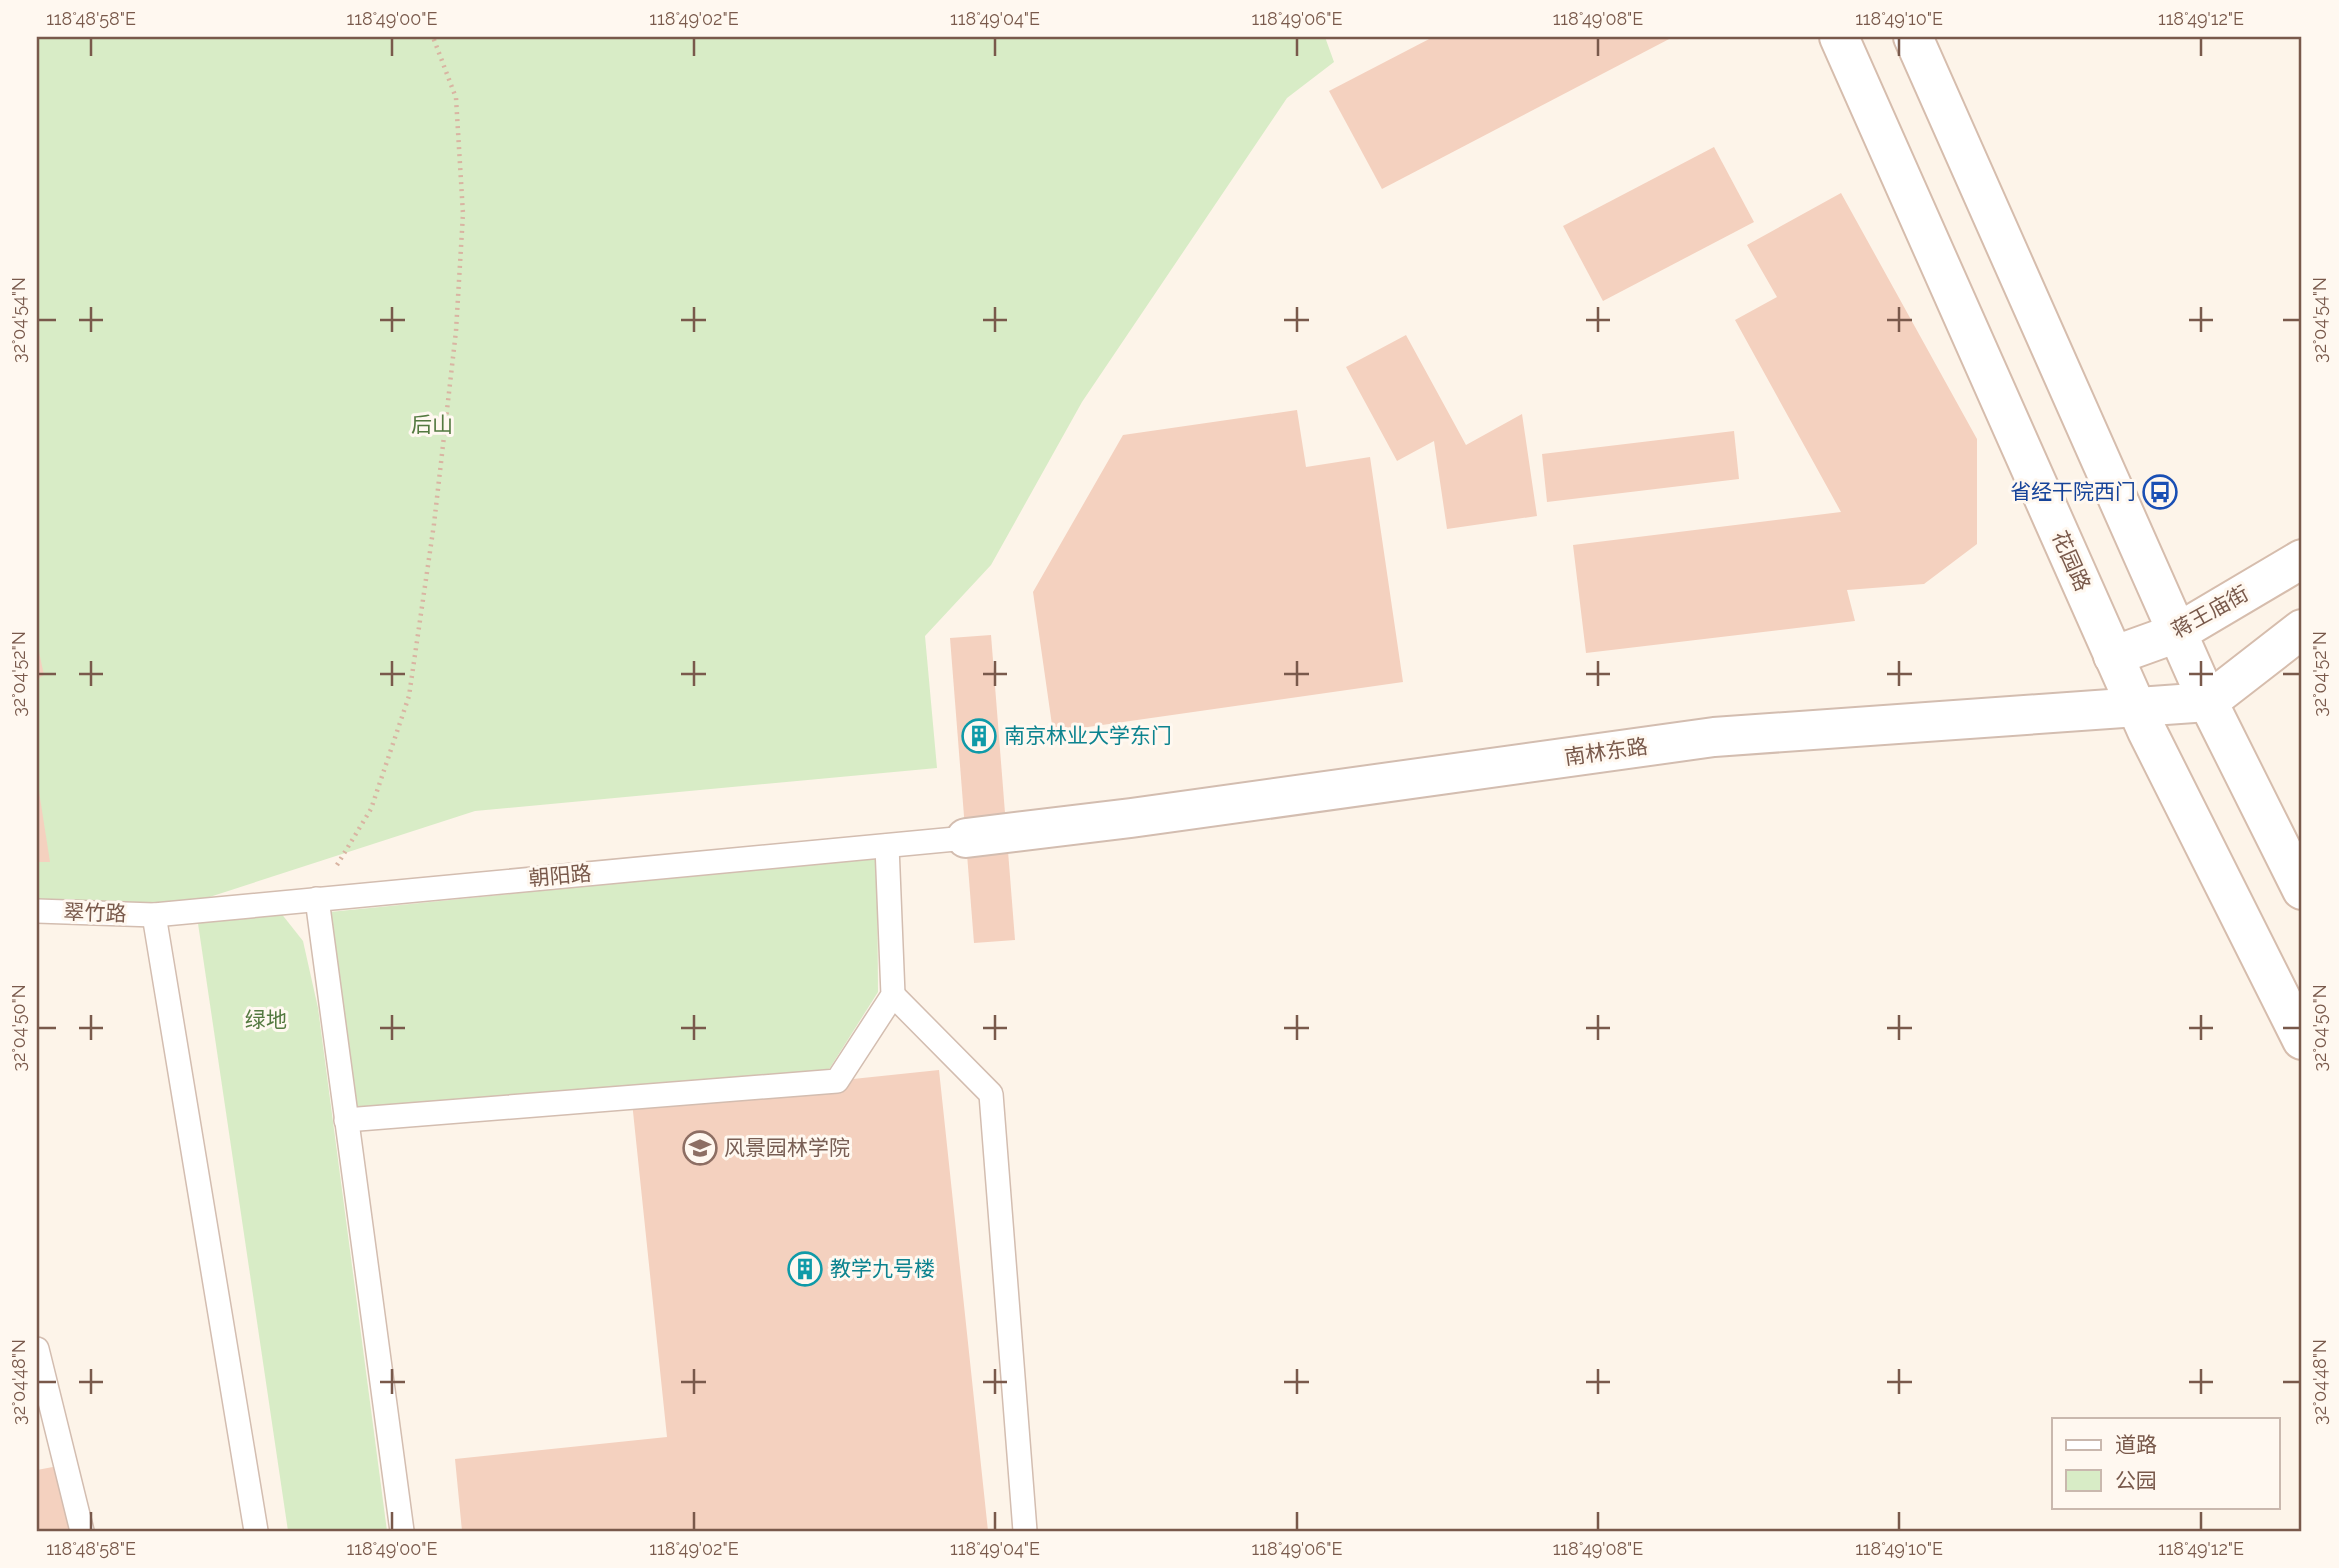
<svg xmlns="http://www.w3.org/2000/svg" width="2339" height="1568" font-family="Raleway,'Noto Sans SC',sans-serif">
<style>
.green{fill:#d8ecc6}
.building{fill:#f4d1bf}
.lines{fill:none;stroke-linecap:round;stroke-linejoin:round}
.lane-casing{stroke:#d3bdb0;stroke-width:26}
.street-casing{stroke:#d3bdb0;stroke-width:42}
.secondary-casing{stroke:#d6bdad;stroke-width:42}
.path{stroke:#d9b4a2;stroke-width:4.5;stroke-dasharray:2 5;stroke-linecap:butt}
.lane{stroke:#fff;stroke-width:23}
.street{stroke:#fff;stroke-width:38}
.secondary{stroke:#fff;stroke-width:38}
.ticks{fill:none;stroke:#79594b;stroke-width:2.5}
.labels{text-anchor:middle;stroke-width:6;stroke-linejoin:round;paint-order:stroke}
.park-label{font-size:21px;fill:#547940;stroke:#fff8f0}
.transit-label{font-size:21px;fill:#164399;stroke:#fff8f0;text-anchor:end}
.street-label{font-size:21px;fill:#79594b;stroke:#fff8f0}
.culture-label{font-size:21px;fill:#0d838f;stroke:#fff8f0;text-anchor:start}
.education-label{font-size:21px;fill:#785e54;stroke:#fff8f0;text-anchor:start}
.neatline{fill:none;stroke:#79594b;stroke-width:2.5}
.ticks-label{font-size:18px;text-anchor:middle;fill:#79594b}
</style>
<rect width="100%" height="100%" fill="#fdf4e9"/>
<!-- green -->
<g class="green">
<polygon points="37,37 1325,37 1334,62 1287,98 1082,402 991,565 925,636 937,768 475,811 154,915 37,911"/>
<polygon points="877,857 878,992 828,1071 354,1108 330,912"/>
<polygon points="273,903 303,941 318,1008 387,1531 288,1531 196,910"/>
</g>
<!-- building -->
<g class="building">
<polygon points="1433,37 1673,37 1382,189 1329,91"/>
<polygon points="1714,147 1754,222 1603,301 1563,226"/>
<polygon points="1841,193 1977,439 1977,544 1924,584 1847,590 1855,621 1586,653 1573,545 1841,512 1735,320 1777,297 1747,245"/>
<polygon points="1406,335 1466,445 1522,414 1537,516 1447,529 1434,441 1397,461 1346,367"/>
<polygon points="1297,410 1306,467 1370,457 1403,682 1053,732 1033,592 1123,435"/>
<polygon points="1734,431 1739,479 1547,502 1542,454"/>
<polygon points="991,635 1015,940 974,943 950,638"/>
<polygon points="37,643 44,675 37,679"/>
<polygon points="37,785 38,785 50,862 37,862"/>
<polygon points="939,1070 988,1531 462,1531 455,1459 667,1437 632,1102"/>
<polygon points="58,1466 70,1531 37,1531 37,1470"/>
</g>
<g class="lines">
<defs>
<g id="lane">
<polyline points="317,899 402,1531"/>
<polyline points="37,911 154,915 966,838"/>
<polyline points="154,915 256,1531"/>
<polyline points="893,995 991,1094 1025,1531"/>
<polyline points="346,1120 837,1081 893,995 887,846"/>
<polyline points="37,1349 82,1531"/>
</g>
<polyline id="street" points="966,838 1131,818 1714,737 2208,702"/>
<g id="secondary">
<polyline points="1839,37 2147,731 2302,1040"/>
<polyline points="1913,37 2208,702 2302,890"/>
<polyline points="2113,656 2177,633 2302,559"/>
<polyline points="2208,702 2302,629"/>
</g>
</defs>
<!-- lane casing -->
<use href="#lane" class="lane-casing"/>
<!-- street casing -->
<use href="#street" class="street-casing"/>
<!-- secondary casing -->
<use href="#secondary" class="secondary-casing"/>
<!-- path -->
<polyline class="path" points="337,865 371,809 409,696 434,524 456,331 463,214 456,98 433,37"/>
<!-- lane -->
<use href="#lane" class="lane"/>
<!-- street -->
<use href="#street" class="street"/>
<!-- secondary -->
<use href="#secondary" class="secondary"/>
</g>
<!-- ticks -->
<path class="ticks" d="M91 38V56M392 38V56M694 38V56M995 38V56M1297 38V56M1598 38V56M1899 38V56M2201 38V56M91 307V332M392 307V332M694 307V332M995 307V332M1297 307V332M1598 307V332M1899 307V332M2201 307V332M38 320H56M79 320H103M380 320H405M681 320H706M983 320H1007M1284 320H1309M1586 320H1610M1887 320H1912M2189 320H2213M2283 320H2300M91 661V686M392 661V686M694 661V686M995 661V686M1297 661V686M1598 661V686M1899 661V686M2201 661V686M38 674H56M79 674H103M380 674H405M681 674H706M983 674H1007M1284 674H1309M1586 674H1610M1887 674H1912M2189 674H2213M2283 674H2300M91 1015V1040M392 1015V1040M694 1015V1040M995 1015V1040M1297 1015V1040M1598 1015V1040M1899 1015V1040M2201 1015V1040M38 1028H56M79 1028H103M380 1028H405M681 1028H706M983 1028H1007M1284 1028H1309M1586 1028H1610M1887 1028H1912M2189 1028H2213M2283 1028H2300M91 1369V1394M392 1369V1394M694 1369V1394M995 1369V1394M1297 1369V1394M1598 1369V1394M1899 1369V1394M2201 1369V1394M38 1382H56M79 1382H103M380 1382H405M681 1382H706M983 1382H1007M1284 1382H1309M1586 1382H1610M1887 1382H1912M2189 1382H2213M2283 1382H2300M91 1512V1530M392 1512V1530M694 1512V1530M995 1512V1530M1297 1512V1530M1598 1512V1530M1899 1512V1530M2201 1512V1530"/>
<!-- icons -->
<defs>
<symbol id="bus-ring" viewBox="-11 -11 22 22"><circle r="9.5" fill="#fff8f0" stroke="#1a4fb4" stroke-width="1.5"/><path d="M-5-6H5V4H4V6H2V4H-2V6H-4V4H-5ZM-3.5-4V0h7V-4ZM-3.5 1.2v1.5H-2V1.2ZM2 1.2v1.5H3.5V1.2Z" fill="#1a4fb4"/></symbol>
<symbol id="building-ring" viewBox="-11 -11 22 22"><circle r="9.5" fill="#fff8f0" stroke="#0f9aa8" stroke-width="1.5"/><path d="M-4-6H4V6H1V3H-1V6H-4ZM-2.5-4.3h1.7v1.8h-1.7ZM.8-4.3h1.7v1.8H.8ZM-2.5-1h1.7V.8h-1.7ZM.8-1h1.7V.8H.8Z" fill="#0f9aa8"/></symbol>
<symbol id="university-ring" viewBox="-11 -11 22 22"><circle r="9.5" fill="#fff8f0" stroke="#8d6e63" stroke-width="1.5"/><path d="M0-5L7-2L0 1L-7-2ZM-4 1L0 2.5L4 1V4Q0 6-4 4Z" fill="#8d6e63"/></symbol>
</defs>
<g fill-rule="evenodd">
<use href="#bus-ring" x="2141" y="473" width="38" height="38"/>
<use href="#building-ring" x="960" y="717" width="38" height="38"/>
<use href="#university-ring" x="681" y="1129" width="38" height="38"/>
<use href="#building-ring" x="786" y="1250" width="38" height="38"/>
</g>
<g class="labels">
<!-- park labels -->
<g class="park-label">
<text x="432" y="432">后山</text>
<text x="266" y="1027">绿地</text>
</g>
<!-- transit labels -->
<g class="transit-label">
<text x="2136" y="499">省经干院西门</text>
</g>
<!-- street labels -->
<g class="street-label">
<text transform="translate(2071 561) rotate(66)" y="7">花园路</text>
<text transform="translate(2210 612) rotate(-29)" y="7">蒋王庙街</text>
<text transform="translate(1606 752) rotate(-8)" y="7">南林东路</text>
<text transform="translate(560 876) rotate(-5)" y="7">朝阳路</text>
<text transform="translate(95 913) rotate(2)" y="7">翠竹路</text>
</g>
<!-- culture labels -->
<g class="culture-label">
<text x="1004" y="743">南京林业大学东门</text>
<text x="830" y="1276">教学九号楼</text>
</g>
<!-- education labels -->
<g class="education-label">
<text x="724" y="1155">风景园林学院</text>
</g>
</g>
<!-- border -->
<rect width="2339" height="1568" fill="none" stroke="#fff8f0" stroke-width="77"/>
<!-- legend -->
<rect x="2052" y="1418" width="228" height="91" fill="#fff8f0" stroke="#c9b8ae" stroke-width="2"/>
<rect x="2066" y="1440" width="35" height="10" fill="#ffffff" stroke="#c9b8ae" stroke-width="2"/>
<text x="2115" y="1452" font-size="21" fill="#79594b">道路</text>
<rect x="2066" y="1470" width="35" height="21" fill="#d8ecc6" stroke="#c9b8ae" stroke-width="2"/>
<text x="2115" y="1488" font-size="21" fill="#79594b">公园</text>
<rect x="38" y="38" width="2262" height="1492" class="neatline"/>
<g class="ticks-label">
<text x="91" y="25">118°48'58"E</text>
<text x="392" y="25">118°49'00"E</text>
<text x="694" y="25">118°49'02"E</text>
<text x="995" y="25">118°49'04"E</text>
<text x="1297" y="25">118°49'06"E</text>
<text x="1598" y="25">118°49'08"E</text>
<text x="1899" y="25">118°49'10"E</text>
<text x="2201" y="25">118°49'12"E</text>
<text transform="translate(19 320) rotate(-90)" y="6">32°04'54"N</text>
<text transform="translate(2320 320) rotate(-90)" y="6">32°04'54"N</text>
<text transform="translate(19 674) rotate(-90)" y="6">32°04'52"N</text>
<text transform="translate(2320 674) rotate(-90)" y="6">32°04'52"N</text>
<text transform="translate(19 1028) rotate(-90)" y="6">32°04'50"N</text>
<text transform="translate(2320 1028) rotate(-90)" y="6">32°04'50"N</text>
<text transform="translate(19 1382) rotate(-90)" y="6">32°04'48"N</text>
<text transform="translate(2320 1382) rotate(-90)" y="6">32°04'48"N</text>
<text x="91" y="1555">118°48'58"E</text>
<text x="392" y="1555">118°49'00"E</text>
<text x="694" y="1555">118°49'02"E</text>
<text x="995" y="1555">118°49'04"E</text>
<text x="1297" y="1555">118°49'06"E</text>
<text x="1598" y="1555">118°49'08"E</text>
<text x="1899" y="1555">118°49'10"E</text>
<text x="2201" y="1555">118°49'12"E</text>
</g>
</svg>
